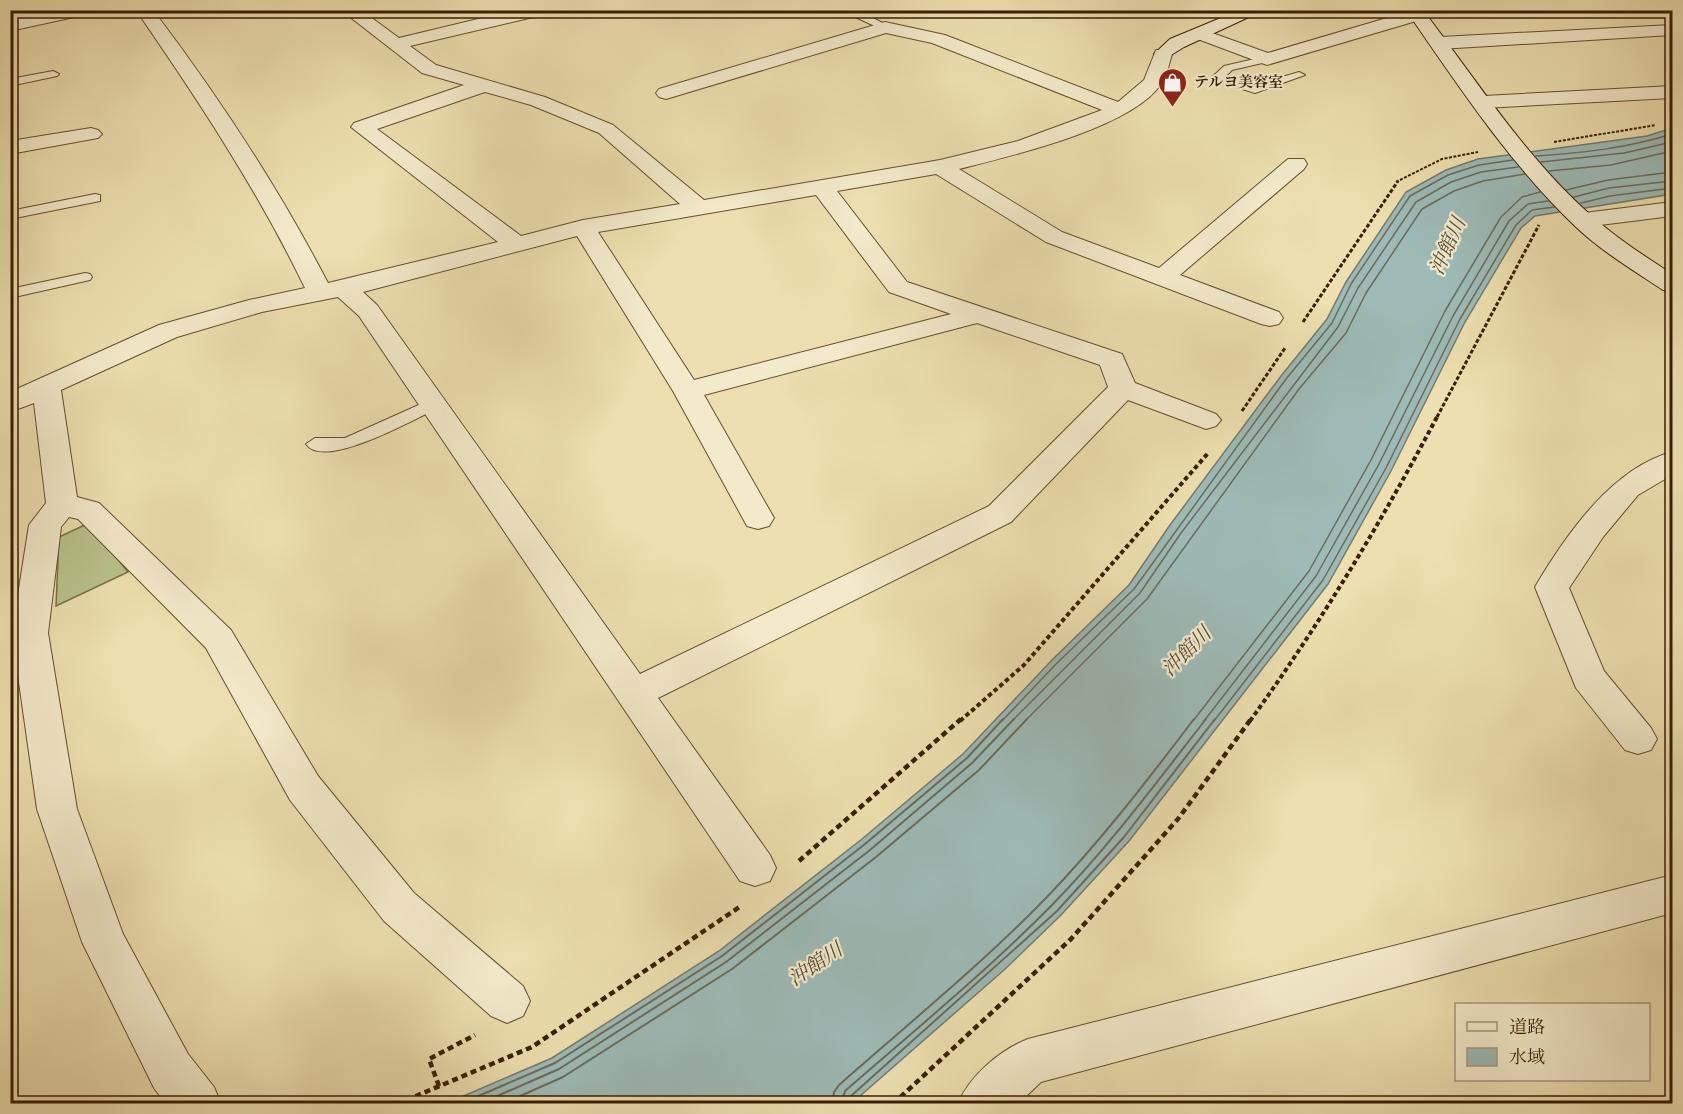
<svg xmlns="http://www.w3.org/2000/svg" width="1683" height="1114" font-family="'IM FELL English','Noto Serif JP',serif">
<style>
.green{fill:#b9c18a;stroke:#786f46;stroke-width:1.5}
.water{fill:#9dbab6;stroke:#757b6e;stroke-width:1.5}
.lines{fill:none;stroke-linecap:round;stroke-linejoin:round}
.shore-far1{stroke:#6a6c5c;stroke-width:1.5}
.shore{stroke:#6a6c5c;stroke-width:2}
.lane-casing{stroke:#654e2d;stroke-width:2}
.street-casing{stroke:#654e2d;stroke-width:2}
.secondary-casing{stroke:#381d02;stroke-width:2}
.path-far3{stroke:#381d02;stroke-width:2;stroke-dasharray:3 1.5;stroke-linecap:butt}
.path-far2{stroke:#381d02;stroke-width:3;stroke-dasharray:4 2;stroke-linecap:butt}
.path-far1{stroke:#381d02;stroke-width:4;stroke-dasharray:4.5 3;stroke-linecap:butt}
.path{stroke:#381d02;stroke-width:4.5;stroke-dasharray:6 4;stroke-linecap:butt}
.lane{fill:#f3eacb;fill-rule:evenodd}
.street{fill:#f3eacb;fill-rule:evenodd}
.secondary{fill:#f3eacb;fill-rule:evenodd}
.labels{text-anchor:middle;stroke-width:4.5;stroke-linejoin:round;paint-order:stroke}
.far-poi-label{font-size:15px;font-weight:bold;fill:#381d02;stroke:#f3eacb;text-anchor:start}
.water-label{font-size:20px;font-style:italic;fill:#564c38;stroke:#f3eacb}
</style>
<rect width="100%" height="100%" fill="#eddfaf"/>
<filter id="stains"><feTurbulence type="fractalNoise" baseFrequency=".00333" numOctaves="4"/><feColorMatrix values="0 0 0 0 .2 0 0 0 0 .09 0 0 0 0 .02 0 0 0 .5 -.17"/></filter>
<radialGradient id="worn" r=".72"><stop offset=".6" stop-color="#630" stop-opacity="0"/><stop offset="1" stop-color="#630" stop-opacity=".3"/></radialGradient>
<!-- green -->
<polygon class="green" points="89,523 128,572 56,606 59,537"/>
<!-- water -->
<polygon class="water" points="1672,128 1672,194 1535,216 1521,228 1465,322 1391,471 1328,584 1129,841 1061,915 1004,970 852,1103 445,1104 552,1058 719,951 862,839 963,754 1052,660 1129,585 1170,525 1281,376 1327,319 1346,282 1406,192 1446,170 1478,159 1647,136"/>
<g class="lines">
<!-- shore-far1 -->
<g class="shore-far1">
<path d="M1536 156C1582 153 1628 148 1672 134"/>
<polyline points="1541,162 1624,153 1672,142"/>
<polyline points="1549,171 1611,165 1672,151"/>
<polyline points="1566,190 1608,180 1672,172"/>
<polyline points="1574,197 1609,188 1672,181"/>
<polyline points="1581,203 1610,196 1672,188"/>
<polyline points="1002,721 1056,664 1134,589 1286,379 1332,323 1351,284 1410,196 1448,175 1479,165 1513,160"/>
<polyline points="1012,721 1140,593 1181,533 1338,327 1358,288 1416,202 1451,182 1481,172 1518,167"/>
<polyline points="1025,721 1147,599 1299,389 1346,333 1366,293 1422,209 1454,191 1483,181 1525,174"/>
<polyline points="1193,721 1309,571 1371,460 1445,311 1501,217 1522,197 1540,192"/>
<polyline points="1204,721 1316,576 1379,464 1453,316 1509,221 1528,204 1548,201"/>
<polyline points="1214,721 1323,580 1386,468 1460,319 1516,225 1532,210 1554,207"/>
</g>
<!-- shore -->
<g class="shore">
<polyline points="460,1104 555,1063 722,956 865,844 967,758 1003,719"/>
<polyline points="479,1104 559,1069 726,962 870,850 972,763 1014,719"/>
<polyline points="502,1104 563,1077 732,969 876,857 979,770 1027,719"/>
<path d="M832 1104 834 1092 839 1085C908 1024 981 965 1046 898 1100 842 1147 781 1194 719"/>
<path d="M841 1104 845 1091C915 1030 987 971 1052 905 1108 848 1156 783 1206 719"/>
<polyline points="848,1104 851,1096 1057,911 1124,837 1215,719"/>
</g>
<defs>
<g id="lane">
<polygon points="849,10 858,10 890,27 881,29 849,14"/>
<polygon points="1267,56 1273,59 1271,61 1232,70 1224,78 1255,85 1299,72 1305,75 1255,93 1210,79 1224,66"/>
<polygon points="53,71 59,74 57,76 10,86 10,79"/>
<polygon points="95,194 100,195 100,201 10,219 10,211"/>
<polygon points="85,273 90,274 92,277 90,280 10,298 10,289"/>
<path d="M432 399 438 400 440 404 438 408C416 418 324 471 306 444L315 438H345Z"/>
</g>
<g id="street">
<polygon points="56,10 90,10 88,14 10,31 10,20"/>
<path d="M136 10H153C219 97 278 187 328 283L498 242 351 127 354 123 464 85 422 73 341 10H361L399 38 515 10H548L546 14 410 46 436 65 545 97 613 125 704 200 940 160 1018 141 1102 110 932 43 886 33 666 99 659 97 656 93 659 89 885 22 945 35 1118 102 1144 80 1156 50H1170L1172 54C1169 64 1167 76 1161 84 1132 128 1010 156 959 169L1062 232 1159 268 1288 159H1304L1307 164 1304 169 1180 275 1279 312 1283 318 1279 324 1270 326 1261 324 1046 242 936 174 837 191 907 282 1122 354 1135 383 1216 414 1221 420 1216 426 1206 429 1128 400 1011 522 658 698 770 855 776 868 770 881 755 886 740 881 359 316 338 297 262 312 177 337 61 390 77 497 99 503 231 630 318 776 414 893 523 986 530 1001 523 1016 507 1023 491 1016 384 921 290 800 206 648 78 519 69 517 61 527 48 633 77 809 123 934 188 1054 214 1087 221 1104H166L154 1088 82 942 37 809 12 633 29 525 46 503 34 403 10 412V392L159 325 249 300 305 288C257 189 198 100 136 10ZM485 92 531 105 599 133 680 204 583 220 521 236 377 129ZM816 195 889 292 951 314 694 380 598 232ZM577 236 673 391 747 526 758 529 769 526 774 518 704 395 977 323 1100 365 1108 387 989 506 640 674 377 305 363 292Z"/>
<polygon points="1414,10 1423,11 1426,15 1423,19 1267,65 1195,38 1192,34 1201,29 1268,53"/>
<polygon points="1672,25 1672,35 1440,49 1431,43 1440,37"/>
<polygon points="1672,86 1672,98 1484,108 1477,106 1474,102 1477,98 1484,96"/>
<polygon points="91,128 98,130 102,134 98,138 10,154 10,141"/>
<polygon points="1672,202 1672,216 1584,227 1576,225 1572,220 1576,215 1584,213"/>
<path d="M1672 452V475L1638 495 1603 537 1569 588 1604 671 1651 728 1657 739 1651 750 1638 754 1625 750 1576 688 1535 587C1565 536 1612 468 1672 452Z"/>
<path d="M1672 875V913L1041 1082 1018 1104H958C969 1076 1000 1050 1028 1039Z"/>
</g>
<g id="secondary">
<polygon points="1240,10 1264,10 1184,47 1163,60 1154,54 1170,39"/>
<path d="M1406 10H1423C1477 81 1527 160 1594 218 1619 240 1646 257 1672 274V292L1663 290C1633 270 1601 251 1575 226 1509 163 1457 84 1406 10Z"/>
</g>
</defs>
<!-- lane casing -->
<use href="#lane" class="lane-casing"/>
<!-- street casing -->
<use href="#street" class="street-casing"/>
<!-- secondary casing -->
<use href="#secondary" class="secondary-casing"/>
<!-- path-far3 -->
<g class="path-far3">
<polyline points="1554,142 1656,125"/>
<polyline points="1396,182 1442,159 1478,152"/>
</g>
<!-- path-far2 -->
<g class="path-far2">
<polyline points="1303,322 1398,181"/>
<polyline points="1242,411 1285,348"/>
<polyline points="1437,417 1539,225"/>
</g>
<!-- path-far1 -->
<g class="path-far1">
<polyline points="960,721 1024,665 1209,452"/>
<path d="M1250 721C1320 624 1382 521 1438 415"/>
</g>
<!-- path -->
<g class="path">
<polyline points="799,861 961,719"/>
<polyline points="439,1086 429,1059 475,1035"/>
<polyline points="397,1104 532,1047 741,906"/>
<polyline points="893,1104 1071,939 1178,819 1251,719"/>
</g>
<!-- lane -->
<use href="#lane" class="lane"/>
<!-- street -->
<use href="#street" class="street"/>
<!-- secondary -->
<use href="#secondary" class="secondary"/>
</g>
<!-- icons -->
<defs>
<symbol id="shop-pin" viewBox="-11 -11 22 30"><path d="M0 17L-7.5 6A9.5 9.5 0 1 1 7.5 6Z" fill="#8f2418" stroke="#f3eacb"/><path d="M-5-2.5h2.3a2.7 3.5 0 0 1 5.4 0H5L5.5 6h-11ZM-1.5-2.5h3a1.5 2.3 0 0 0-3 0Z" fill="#fff"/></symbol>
</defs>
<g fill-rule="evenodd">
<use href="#shop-pin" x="1156" y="66" width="33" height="45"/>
</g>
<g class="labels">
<!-- far-poi labels -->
<g class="far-poi-label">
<text x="1194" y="87">テルヨ美容室</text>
</g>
<!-- water labels -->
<g class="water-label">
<text transform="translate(1447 246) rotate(-66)" y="7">沖館川</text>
<text transform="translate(1186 651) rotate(-45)" y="7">沖館川</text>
<text transform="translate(815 964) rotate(-34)" y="7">沖館川</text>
</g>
</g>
<!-- margin -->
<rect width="1683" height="1114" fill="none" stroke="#eddfaf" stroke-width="36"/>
<rect x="12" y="12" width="1659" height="1090" fill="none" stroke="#381d02" stroke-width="3"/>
<rect x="18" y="18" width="1647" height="1078" fill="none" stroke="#381d02" stroke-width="1.5"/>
<!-- legend -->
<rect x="1455" y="1003" width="195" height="78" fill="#f3eacb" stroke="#a8987b" stroke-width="1.5"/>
<rect x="1467" y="1022" width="30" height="9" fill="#f3eacb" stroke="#a8987b" stroke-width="1.5"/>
<text x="1509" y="1033" font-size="18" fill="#381d02">道路</text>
<rect x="1467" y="1048" width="30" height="18" fill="#9dbab6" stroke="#a8987b" stroke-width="1.5"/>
<text x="1509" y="1063" font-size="18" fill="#381d02">水域</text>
<rect width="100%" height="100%" filter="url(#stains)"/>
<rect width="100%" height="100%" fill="url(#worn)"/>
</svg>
